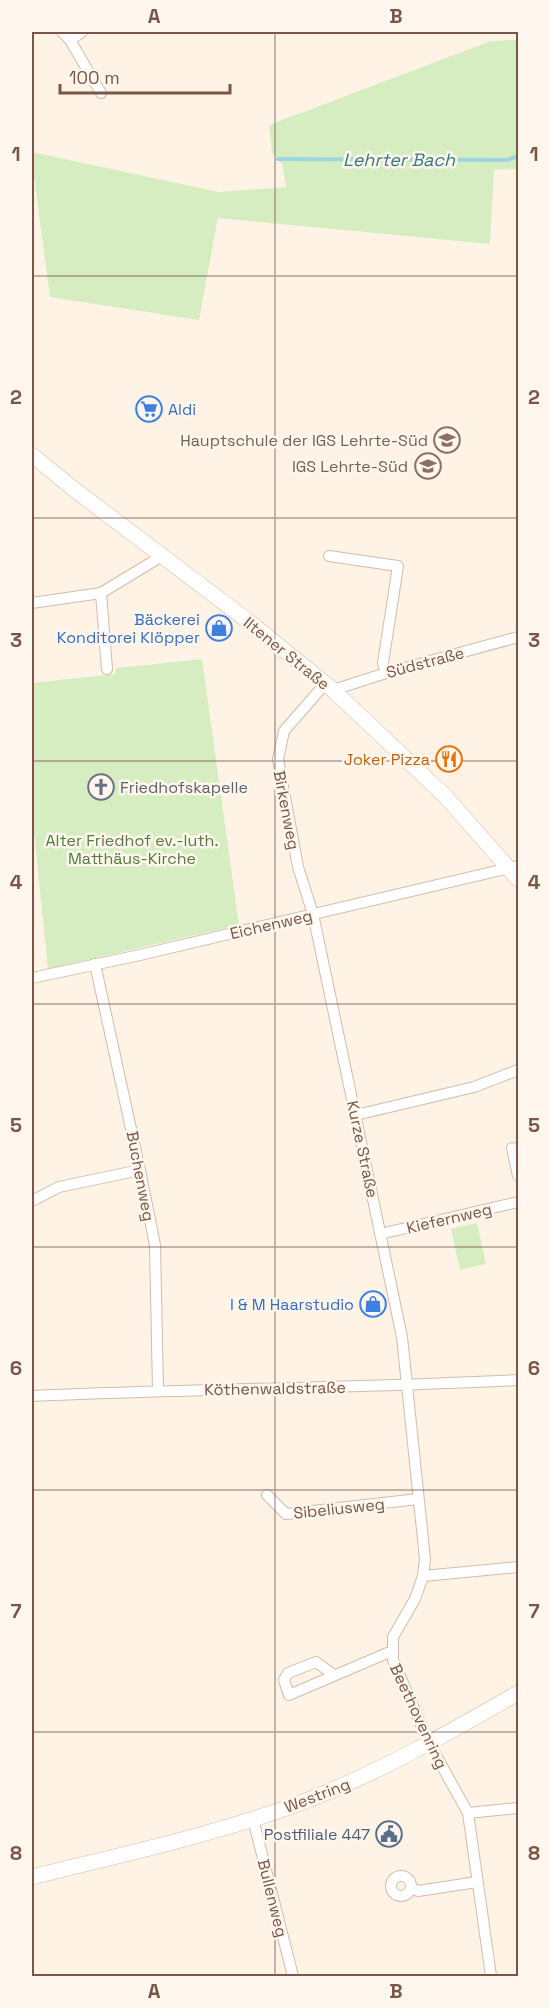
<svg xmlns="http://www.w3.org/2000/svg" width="550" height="2008" viewBox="0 0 550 2008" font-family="'Space Grotesk',sans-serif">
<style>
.green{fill:#d6edc2}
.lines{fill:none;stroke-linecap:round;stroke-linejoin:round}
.stream{stroke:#9dd6dc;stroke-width:4}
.street-casing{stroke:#d3bbac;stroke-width:12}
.secondary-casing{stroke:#d6bbaa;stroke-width:16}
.street{stroke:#fff;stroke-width:10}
.secondary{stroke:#fff;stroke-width:15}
.grid{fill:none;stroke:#795648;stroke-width:1.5;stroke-opacity:0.55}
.labels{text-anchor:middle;stroke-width:5;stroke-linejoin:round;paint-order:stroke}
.shop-label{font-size:16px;fill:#366cbe;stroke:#fff7ed;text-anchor:end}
.education-label{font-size:16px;fill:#785e54;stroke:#fff7ed;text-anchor:end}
.street-label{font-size:16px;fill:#795648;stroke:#fff7ed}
.food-label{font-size:16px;fill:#c56008;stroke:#fff7ed;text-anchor:end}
.worship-label{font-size:16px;fill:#5b616d;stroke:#fff7ed;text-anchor:start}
.park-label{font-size:16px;fill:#527a3c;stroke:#fff7ed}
.service-label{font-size:16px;fill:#4e5e75;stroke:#fff7ed;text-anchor:end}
.water-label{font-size:18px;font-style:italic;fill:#3a787f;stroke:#fff7ed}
.neatline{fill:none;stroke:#795648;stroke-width:2}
.grid-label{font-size:20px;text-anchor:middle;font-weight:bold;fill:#795648}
</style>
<rect width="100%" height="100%" fill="#fef3e5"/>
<!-- green -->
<g class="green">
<polygon points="518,40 518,169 494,170 490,244 218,218 199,320 50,297 34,177 32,176 32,152 219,192 286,187 282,164 272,153 269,125 491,41"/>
<polygon points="202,659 239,925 48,969 32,813 32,683 115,674 116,668"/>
<polygon points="477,1223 486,1264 460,1270 451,1229"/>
</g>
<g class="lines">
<!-- stream -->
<polyline class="stream" points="278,159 507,160 518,156"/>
<!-- street casing -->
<g class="street-casing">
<g id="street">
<polyline points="62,32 70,40 101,93"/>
<polyline points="70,40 82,32"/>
<polyline points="329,556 398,566 383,663 386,673"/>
<polyline points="101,593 107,669"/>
<polyline points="32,603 101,593 162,556"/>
<polyline points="325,684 284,731 278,759 298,867 313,914 402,1337 425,1559 423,1576 415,1599 393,1637 393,1660 429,1743 468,1813 491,1976"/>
<polyline points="333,690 386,673 518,637"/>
<polyline points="95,964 140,1170 155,1245 158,1390"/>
<polyline points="32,978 140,955 518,866"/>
<polyline points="356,1115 474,1087 518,1070"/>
<polyline points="512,1148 518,1176"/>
<polyline points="32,1201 59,1187 140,1170"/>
<polyline points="380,1234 518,1202"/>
<path d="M 32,1396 C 194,1389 356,1388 518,1380"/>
<polyline points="267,1495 286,1514 418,1499"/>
<polyline points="423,1576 518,1567"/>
<polyline points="334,1675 316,1662 288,1673 284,1680 289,1695 392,1651"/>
<polyline points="468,1813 518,1808"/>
<polyline points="253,1819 293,1976"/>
<circle cx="401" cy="1886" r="10"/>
<polyline points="411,1888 418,1891 477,1882"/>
</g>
</g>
<!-- secondary casing -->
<g class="secondary-casing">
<g id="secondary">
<polyline points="32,455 75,490 252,624 333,690 445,796 518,879"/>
<path d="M 32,1877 C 124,1854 219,1834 308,1800 C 382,1771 450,1732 518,1693"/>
</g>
</g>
<!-- street -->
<use href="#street" class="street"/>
<!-- secondary -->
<use href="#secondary" class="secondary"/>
</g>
<!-- grid -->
<path class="grid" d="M 275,32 L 275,1976M 32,276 L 518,276M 32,518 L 518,518M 32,761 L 518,761M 32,1004 L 518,1004M 32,1247 L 518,1247M 32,1490 L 518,1490M 32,1732 L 518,1732"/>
<!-- icons -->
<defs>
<g id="supermarket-ring" transform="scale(1.35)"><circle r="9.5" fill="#fff7ed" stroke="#3f7fe0" stroke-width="1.5"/><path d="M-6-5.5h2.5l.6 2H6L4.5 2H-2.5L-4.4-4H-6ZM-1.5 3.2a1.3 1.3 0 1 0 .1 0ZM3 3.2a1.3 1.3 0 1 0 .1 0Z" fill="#3f7fe0"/></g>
<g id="school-ring" transform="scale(1.35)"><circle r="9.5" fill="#fff7ed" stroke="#8d6e63" stroke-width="1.5"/><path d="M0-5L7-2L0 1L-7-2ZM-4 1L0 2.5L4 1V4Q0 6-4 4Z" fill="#8d6e63"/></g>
<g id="shop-ring" transform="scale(1.35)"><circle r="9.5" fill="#fff7ed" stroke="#3f7fe0" stroke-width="1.5"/><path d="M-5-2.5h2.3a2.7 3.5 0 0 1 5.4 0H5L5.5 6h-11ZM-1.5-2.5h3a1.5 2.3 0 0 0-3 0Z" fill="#3f7fe0"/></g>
<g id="restaurant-ring" transform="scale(1.35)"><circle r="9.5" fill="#fff7ed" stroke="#e8710a" stroke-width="1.5"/><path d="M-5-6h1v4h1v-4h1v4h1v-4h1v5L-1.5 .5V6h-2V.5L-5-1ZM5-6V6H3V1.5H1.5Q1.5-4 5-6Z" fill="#e8710a"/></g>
<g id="church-ring" transform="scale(1.35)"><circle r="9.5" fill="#fff7ed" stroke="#6b7280" stroke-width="1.5"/><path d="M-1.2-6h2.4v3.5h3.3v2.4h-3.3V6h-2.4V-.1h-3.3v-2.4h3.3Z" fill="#6b7280"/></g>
<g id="civic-ring" transform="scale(1.35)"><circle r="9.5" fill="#fff7ed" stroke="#5c6f8a" stroke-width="1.5"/><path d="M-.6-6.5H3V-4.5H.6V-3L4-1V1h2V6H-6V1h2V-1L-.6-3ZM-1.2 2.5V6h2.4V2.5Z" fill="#5c6f8a"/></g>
</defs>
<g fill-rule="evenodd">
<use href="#supermarket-ring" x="149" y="409"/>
<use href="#school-ring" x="447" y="440"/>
<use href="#school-ring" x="428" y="466"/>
<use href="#shop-ring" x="219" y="628"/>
<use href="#restaurant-ring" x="449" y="759"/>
<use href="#church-ring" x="101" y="787"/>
<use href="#shop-ring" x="373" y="1304"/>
<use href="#civic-ring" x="389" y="1834"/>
</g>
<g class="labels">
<!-- shop labels -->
<g class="shop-label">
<text x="168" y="415" text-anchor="start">Aldi</text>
<text x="200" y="625">Bäckerei<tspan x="200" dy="18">Konditorei Klöpper</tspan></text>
<text x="354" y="1310">I &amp; M Haarstudio</text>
</g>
<!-- education labels -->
<g class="education-label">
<text x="428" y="446">Hauptschule der IGS Lehrte-Süd</text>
<text x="408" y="472">IGS Lehrte-Süd</text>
</g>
<!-- street labels -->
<g class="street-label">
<text transform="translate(287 653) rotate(39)" y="6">Iltener Straße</text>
<text transform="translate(425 662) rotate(-15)" y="6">Südstraße</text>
<text transform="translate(287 810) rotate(79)" y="6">Birkenweg</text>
<text transform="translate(271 924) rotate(-13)" y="6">Eichenweg</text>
<text transform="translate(363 1149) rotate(78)" y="6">Kurze Straße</text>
<text transform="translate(141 1176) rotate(79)" y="6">Buchenweg</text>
<text transform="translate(449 1218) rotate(-13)" y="6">Kiefernweg</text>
<text transform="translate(275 1388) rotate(-1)" y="6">Köthenwaldstraße</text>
<text transform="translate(339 1508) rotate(-6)" y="6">Sibeliusweg</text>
<text transform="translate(419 1716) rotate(65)" y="6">Beethovenring</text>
<text transform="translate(317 1795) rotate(-21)" y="6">Westring</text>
<text transform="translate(273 1898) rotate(76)" y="6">Bullenweg</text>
</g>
<!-- food labels -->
<g class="food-label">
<text x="430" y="765">Joker Pizza</text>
</g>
<!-- worship labels -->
<g class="worship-label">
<text x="120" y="793">Friedhofskapelle</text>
</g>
<!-- park labels -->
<g class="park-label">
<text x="132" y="846">Alter Friedhof ev.-luth.<tspan x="132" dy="18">Matthäus-Kirche</tspan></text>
</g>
<!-- service labels -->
<g class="service-label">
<text x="370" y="1840">Postfiliale 447</text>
</g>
<!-- water labels -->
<g class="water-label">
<text x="399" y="166">Lehrter Bach</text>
</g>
</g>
<!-- border -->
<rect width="550" height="2008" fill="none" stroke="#fff7ed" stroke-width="66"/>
<!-- scale -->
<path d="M60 84v9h170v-9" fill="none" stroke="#795648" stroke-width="3"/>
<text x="69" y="84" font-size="18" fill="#795648" stroke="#fff7ed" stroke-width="4.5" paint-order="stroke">100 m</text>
<rect x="33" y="33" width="484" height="1942" class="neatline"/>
<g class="grid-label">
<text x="154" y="23">A</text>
<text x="396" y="23">B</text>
<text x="16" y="161">1</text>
<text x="534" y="161">1</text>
<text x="16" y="404">2</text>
<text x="534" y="404">2</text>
<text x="16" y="647">3</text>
<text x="534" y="647">3</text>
<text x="16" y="889">4</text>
<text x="534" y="889">4</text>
<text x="16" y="1132">5</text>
<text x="534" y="1132">5</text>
<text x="16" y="1375">6</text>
<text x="534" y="1375">6</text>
<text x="16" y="1618">7</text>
<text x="534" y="1618">7</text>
<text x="16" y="1860">8</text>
<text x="534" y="1860">8</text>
<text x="154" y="1998">A</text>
<text x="396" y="1998">B</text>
</g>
</svg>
